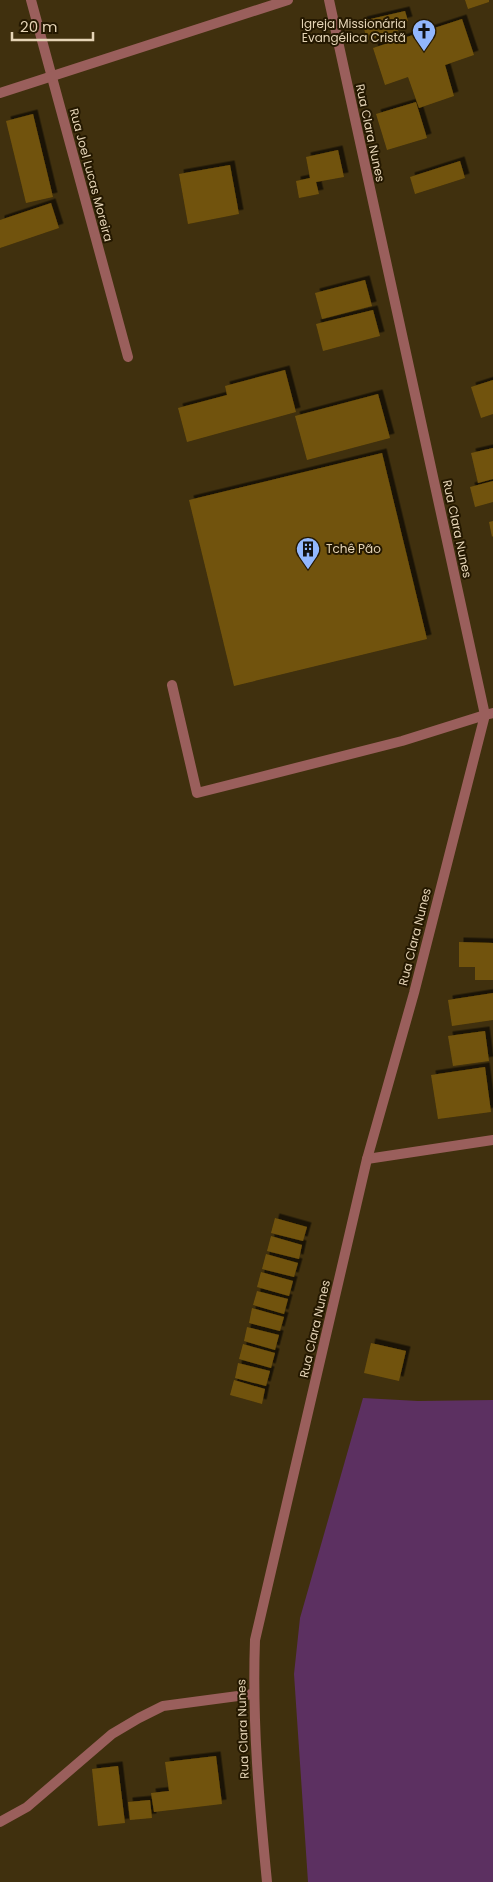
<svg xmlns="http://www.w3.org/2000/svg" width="493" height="1882" viewBox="0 0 493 1882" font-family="Poppins,sans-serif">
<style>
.green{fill:#5c3061}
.building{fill:#71530c;filter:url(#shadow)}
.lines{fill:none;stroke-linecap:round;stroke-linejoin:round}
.service{stroke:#9a5f5c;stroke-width:10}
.minor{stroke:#9a5f5c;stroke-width:10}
.tertiary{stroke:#9a5f5c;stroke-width:10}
.labels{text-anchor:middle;stroke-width:4;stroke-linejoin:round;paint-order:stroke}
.poi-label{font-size:12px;fill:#e5d4b6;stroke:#241800;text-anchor:end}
.street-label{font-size:12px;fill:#e5d4b6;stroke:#241800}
</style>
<defs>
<filter id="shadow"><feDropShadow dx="4.5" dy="-4.5" stdDeviation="0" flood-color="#0009"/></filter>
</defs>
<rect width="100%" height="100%" fill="#40300e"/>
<!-- green -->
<polygon class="green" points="363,1398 418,1401 493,1400 493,1882 308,1882 294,1674 300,1618"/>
<!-- building -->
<g class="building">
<polygon points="465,0 489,0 489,2 468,9"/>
<polygon points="405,11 408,21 396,24 398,31 367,40 362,21"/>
<polygon points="462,19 474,55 445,65 454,96 419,108 408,77 385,85 373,48"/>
<polygon points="416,102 427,138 387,150 376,114"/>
<polygon points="33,114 53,197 26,203 6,121"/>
<polygon points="338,150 344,177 316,182 319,194 299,198 296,181 310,178 306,157"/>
<polygon points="460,161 465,178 415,194 410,177"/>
<polygon points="230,165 239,214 188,224 179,174"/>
<polygon points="51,203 59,228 0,248 0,220"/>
<polygon points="365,280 372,306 322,319 315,293"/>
<polygon points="373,310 380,336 323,351 316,324"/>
<polygon points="285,370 296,412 187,442 178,408 227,395 225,386"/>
<polygon points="493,380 493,414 481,418 471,387"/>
<polygon points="378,394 390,438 307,460 295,416"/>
<polygon points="493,448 493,479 478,483 471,453"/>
<polygon points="382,453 427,639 234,686 189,500"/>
<polygon points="493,481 493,502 475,507 470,487"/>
<polygon points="493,521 493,536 492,537 489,522"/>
<polygon points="459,942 493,943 493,980 475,980 475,967 459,967"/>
<polygon points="493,993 493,1020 452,1026 448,1000"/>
<polygon points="485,1031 489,1061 453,1066 448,1036"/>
<polygon points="485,1067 491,1112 438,1119 431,1075"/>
<polygon points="275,1218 307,1227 303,1241 271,1233"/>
<polygon points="271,1236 302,1245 299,1259 267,1251"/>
<polygon points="266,1254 298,1263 294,1277 262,1269"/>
<polygon points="261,1272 293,1281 289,1296 257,1287"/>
<polygon points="257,1291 288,1299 284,1314 253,1305"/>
<polygon points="252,1308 284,1317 280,1331 249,1323"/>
<polygon points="247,1327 279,1335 275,1350 244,1341"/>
<polygon points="371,1343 406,1351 399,1381 364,1373"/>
<polygon points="243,1344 275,1353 271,1368 239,1359"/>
<polygon points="238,1363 270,1371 266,1386 235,1378"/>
<polygon points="234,1380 265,1389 262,1404 230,1395"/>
<polygon points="216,1756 222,1804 154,1812 151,1793 169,1791 165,1762"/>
<polygon points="118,1766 125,1823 98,1826 92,1769"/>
<polygon points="150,1800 152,1818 130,1820 128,1802"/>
</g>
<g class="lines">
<!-- service -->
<g class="service">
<polyline points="172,685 197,793 402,741 485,715"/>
<polyline points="0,1822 27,1807 112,1734 139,1718 163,1706 253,1694"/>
</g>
<!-- minor -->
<g class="minor">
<polyline points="31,0 128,357"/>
<polyline points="0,93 288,0"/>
<polyline points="485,715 493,713"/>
<polyline points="367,1159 493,1140"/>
</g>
<!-- tertiary -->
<path class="tertiary" d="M 267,1882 C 259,1801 252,1721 255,1640 L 367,1159 L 414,993 L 485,715 L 329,0"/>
</g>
<!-- icons -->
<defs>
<g id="church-pin" transform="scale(1.25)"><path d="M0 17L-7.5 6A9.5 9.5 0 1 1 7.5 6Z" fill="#92b7fd" stroke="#241800"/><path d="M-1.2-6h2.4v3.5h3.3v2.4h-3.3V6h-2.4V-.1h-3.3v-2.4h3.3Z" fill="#111"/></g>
<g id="building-pin" transform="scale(1.25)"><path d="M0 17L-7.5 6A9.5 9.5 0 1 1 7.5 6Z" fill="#92b7fd" stroke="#241800"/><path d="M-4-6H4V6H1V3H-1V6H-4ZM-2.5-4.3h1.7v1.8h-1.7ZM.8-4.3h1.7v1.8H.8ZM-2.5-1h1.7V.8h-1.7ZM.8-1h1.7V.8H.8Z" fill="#111"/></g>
</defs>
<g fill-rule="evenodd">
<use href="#church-pin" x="424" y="31"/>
<use href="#building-pin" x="308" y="549"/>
</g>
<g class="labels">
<!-- poi labels -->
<g class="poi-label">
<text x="406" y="28">Igreja Missionária<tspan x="406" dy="14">Evangélica Cristã</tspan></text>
<text x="326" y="553" text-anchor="start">Tchê Pão</text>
</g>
<!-- street labels -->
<g class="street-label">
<text transform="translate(370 133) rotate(78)" y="4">Rua Clara Nunes</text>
<text transform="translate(91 175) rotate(75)" y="4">Rua Joel Lucas Moreira</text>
<text transform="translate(457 529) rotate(78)" y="4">Rua Clara Nunes</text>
<text transform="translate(415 937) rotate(-76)" y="4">Rua Clara Nunes</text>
<text transform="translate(315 1329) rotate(-77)" y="4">Rua Clara Nunes</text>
<text transform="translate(243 1729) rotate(-92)" y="4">Rua Clara Nunes</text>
</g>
</g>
<!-- scale -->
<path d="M12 32v8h81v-8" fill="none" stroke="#e5d4b6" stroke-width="2.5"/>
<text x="20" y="32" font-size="15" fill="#e5d4b6" stroke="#241800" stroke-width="4" paint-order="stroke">20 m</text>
</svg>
